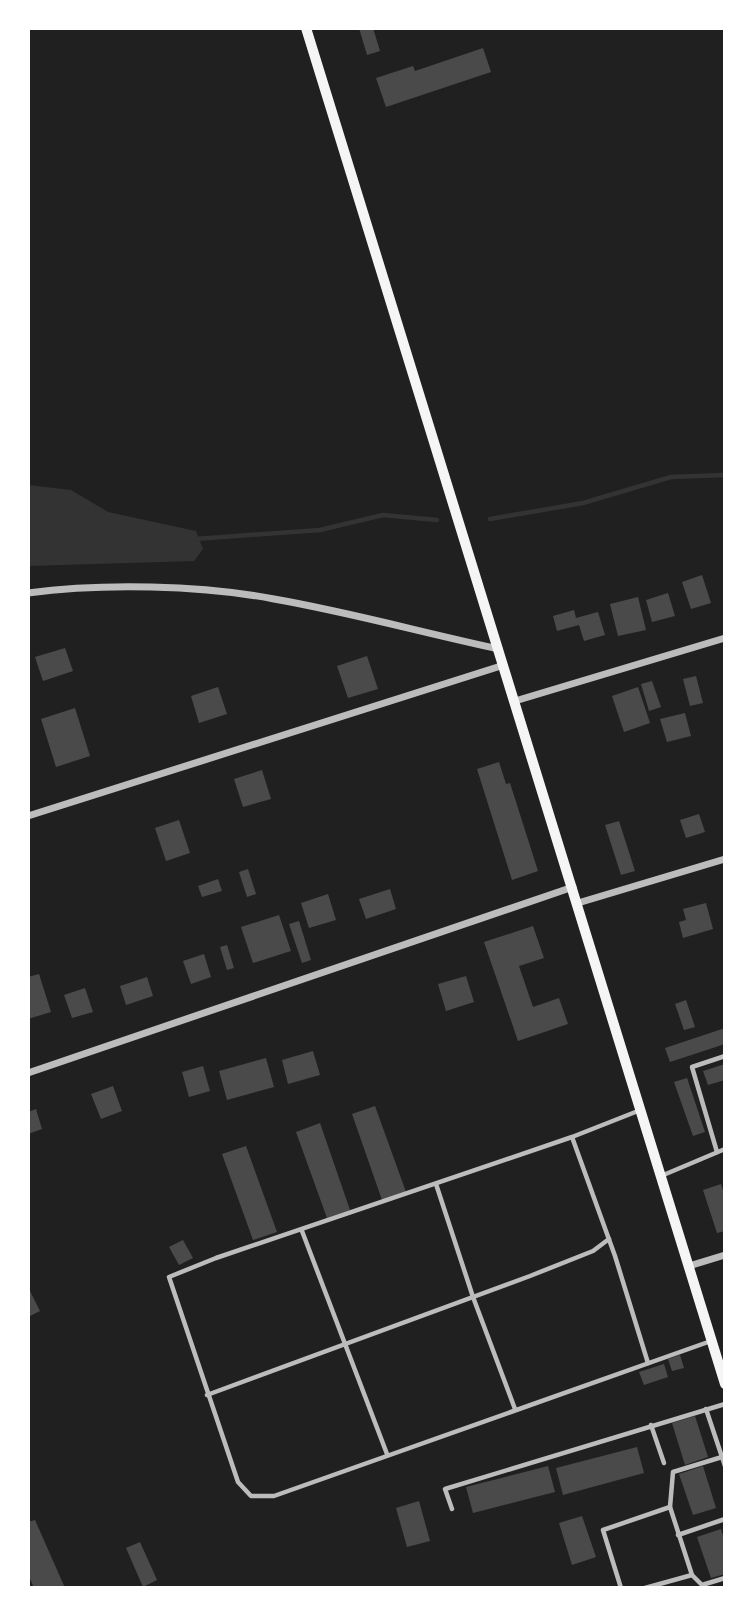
<svg xmlns="http://www.w3.org/2000/svg" width="753" height="1616" viewBox="0 0 753 1616" font-family="'Golos Text',sans-serif">
<style>
.green{fill:#202020}
.water{fill:#333}
.lines{fill:none;stroke-linecap:round;stroke-linejoin:round}
.stream{stroke:#333;stroke-width:4.5}
.building{fill:#4a4a4a}
.service{stroke:#bcbcbc;stroke-width:4.5}
.minor{stroke:#bcbcbc;stroke-width:7}
.secondary{stroke:#f5f5f5;stroke-width:10}
</style>
<rect width="100%" height="100%" fill="#111"/>
<!-- green -->
<rect class="green" x="28" y="28" width="697" height="1560"/>
<!-- water -->
<polygon class="water" points="28,485 71,490 108,512 196,531 203,549 194,561 28,566"/>
<g class="lines">
<!-- stream -->
<g class="stream">
<polyline points="490,519 583,503 671,477 725,475"/>
<polyline points="195,539 320,530 383,515 437,520"/>
</g>
</g>
<!-- building -->
<g class="building">
<polygon points="359,28 373,28 380,51 367,55"/>
<polygon points="483,48 491,72 386,107 376,78 413,66 415,71"/>
<polygon points="702,575 711,603 691,609 682,582"/>
<polygon points="668,593 675,616 652,622 646,600"/>
<polygon points="638,597 646,630 618,636 610,604"/>
<polygon points="574,610 576,618 598,612 605,635 584,641 579,625 557,631 553,616"/>
<polygon points="65,648 73,671 43,681 35,657"/>
<polygon points="367,656 378,689 348,698 337,666"/>
<polygon points="696,676 703,703 690,706 683,679"/>
<polygon points="652,681 661,707 649,711 641,684"/>
<polygon points="218,687 227,714 199,723 191,696"/>
<polygon points="638,687 650,723 624,732 612,696"/>
<polygon points="75,708 90,756 56,767 41,719"/>
<polygon points="685,713 691,736 667,742 660,719"/>
<polygon points="499,762 506,784 510,783 538,871 512,880 477,769"/>
<polygon points="262,770 271,799 243,807 234,779"/>
<polygon points="699,814 705,832 686,838 680,820"/>
<polygon points="179,820 190,853 166,861 155,828"/>
<polygon points="619,821 635,871 621,875 605,825"/>
<polygon points="248,869 256,894 247,897 239,872"/>
<polygon points="218,879 222,891 202,897 198,886"/>
<polygon points="390,889 396,909 366,919 359,899"/>
<polygon points="328,894 336,920 309,928 301,903"/>
<polygon points="706,903 713,929 683,938 679,922 686,920 683,909"/>
<polygon points="279,915 291,951 253,963 241,927"/>
<polygon points="299,921 311,960 302,963 289,924"/>
<polygon points="533,926 544,958 519,966 533,1007 559,998 568,1024 518,1041 484,942"/>
<polygon points="227,945 234,968 227,970 220,947"/>
<polygon points="204,954 211,977 191,984 183,961"/>
<polygon points="39,974 51,1012 28,1019 28,977"/>
<polygon points="466,976 474,1002 446,1011 438,984"/>
<polygon points="147,977 153,996 126,1005 120,986"/>
<polygon points="85,988 93,1012 72,1018 64,995"/>
<polygon points="686,1000 695,1027 684,1030 675,1004"/>
<polygon points="725,1028 725,1044 670,1062 665,1048"/>
<polygon points="313,1051 320,1075 288,1084 282,1060"/>
<polygon points="266,1058 274,1087 227,1100 219,1071"/>
<polygon points="725,1064 725,1080 708,1085 703,1071"/>
<polygon points="203,1066 210,1091 189,1097 182,1072"/>
<polygon points="687,1078 705,1132 693,1136 674,1082"/>
<polygon points="113,1086 122,1111 101,1119 91,1094"/>
<polygon points="375,1106 406,1192 382,1200 352,1114"/>
<polygon points="36,1109 42,1129 28,1134 28,1112"/>
<polygon points="320,1123 350,1210 327,1218 296,1132"/>
<polygon points="246,1146 277,1232 253,1240 222,1154"/>
<polygon points="721,1184 725,1197 725,1231 717,1233 703,1190"/>
<polygon points="183,1240 193,1258 179,1265 169,1247"/>
<polygon points="28,1287 40,1311 28,1317"/>
<polygon points="680,1355 684,1368 672,1371 668,1359"/>
<polygon points="664,1364 668,1377 644,1385 639,1372"/>
<polygon points="695,1416 708,1457 685,1465 672,1423"/>
<polygon points="637,1447 644,1473 563,1495 556,1468"/>
<polygon points="548,1466 555,1492 473,1513 466,1487"/>
<polygon points="703,1466 716,1508 693,1515 679,1474"/>
<polygon points="419,1501 430,1541 407,1547 396,1508"/>
<polygon points="582,1516 596,1557 572,1565 559,1523"/>
<polygon points="35,1520 65,1588 34,1588 28,1574 28,1522"/>
<polygon points="721,1529 725,1543 725,1574 711,1578 697,1537"/>
<polygon points="140,1542 157,1580 143,1587 126,1548"/>
</g>
<g class="lines">
<!-- service -->
<g class="service">
<polyline points="638,1111 572,1137 216,1258 169,1277 238,1482 251,1496 274,1496 711,1341"/>
<polyline points="572,1137 615,1256 648,1363"/>
<polyline points="717,1152 692,1067 725,1056"/>
<polyline points="661,1176 725,1149"/>
<polyline points="436,1184 473,1297 515,1409"/>
<polyline points="302,1231 387,1454"/>
<polyline points="207,1395 530,1276 593,1251 609,1239"/>
<polyline points="706,1409 725,1466"/>
<polyline points="651,1425 664,1463"/>
<polyline points="670,1507 673,1472 722,1457"/>
<polyline points="452,1509 445,1489 725,1404"/>
<polyline points="678,1535 725,1519"/>
<polyline points="692,1575 702,1585 725,1578"/>
<polyline points="621,1588 603,1530 670,1507 692,1575 645,1588"/>
</g>
<!-- minor -->
<g class="minor">
<path d="M 28,593 C 102,583 201,585 274,599 C 349,612 424,633 499,649"/>
<polyline points="515,701 725,638"/>
<polyline points="28,816 504,665"/>
<polyline points="578,903 725,859"/>
<polyline points="28,1073 573,887"/>
<polyline points="689,1266 725,1255"/>
</g>
<!-- secondary -->
<polyline class="secondary" points="306,28 725,1384"/>
</g>
<!-- border -->
<rect width="753" height="1616" fill="none" stroke="#ffffff" stroke-width="60"/>
</svg>
